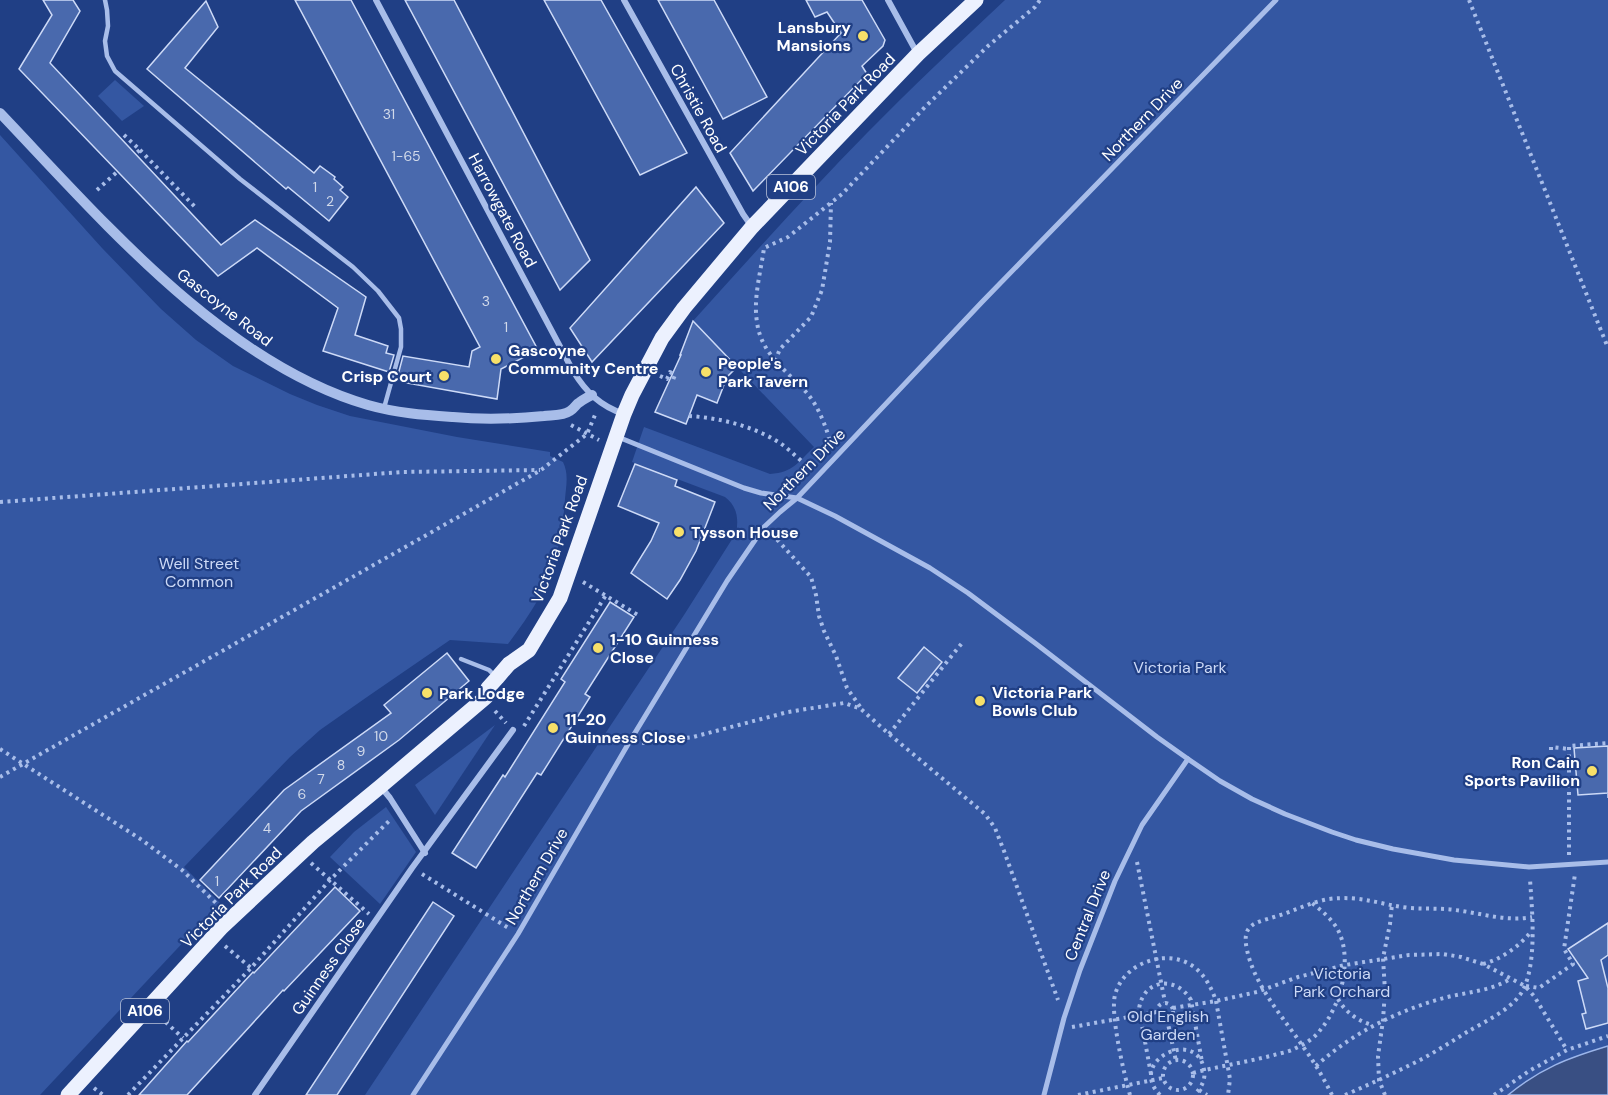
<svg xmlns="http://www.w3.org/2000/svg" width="1608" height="1095" viewBox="0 0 1608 1095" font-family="'DM Sans',sans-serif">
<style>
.green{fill:#3457a2}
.water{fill:#394f83;stroke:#9cb6eb;stroke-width:1.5}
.building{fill:#4969ad;stroke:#cddaf7;stroke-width:1.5}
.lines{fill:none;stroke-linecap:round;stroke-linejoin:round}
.path{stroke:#a8bde9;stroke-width:4;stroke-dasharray:3 4.5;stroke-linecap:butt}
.service{stroke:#a8bde9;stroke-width:4.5}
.pedestrian{stroke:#a8bde9;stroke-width:5}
.minor{stroke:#a8bde9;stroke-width:6}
.tertiary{stroke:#a8bde9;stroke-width:10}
.primary{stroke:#ecf1fe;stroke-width:15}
.poi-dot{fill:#f7e069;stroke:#203f85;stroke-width:2}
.labels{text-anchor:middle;stroke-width:4.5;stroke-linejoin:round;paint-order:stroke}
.number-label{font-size:14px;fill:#d2daea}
.shield{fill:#203f85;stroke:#bcc5da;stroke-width:1.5}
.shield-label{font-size:15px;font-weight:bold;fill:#fff}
.poi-label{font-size:16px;font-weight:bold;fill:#fff;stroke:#203f85;text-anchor:start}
.street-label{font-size:16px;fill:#fff;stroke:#203f85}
.park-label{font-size:16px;fill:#cddaf7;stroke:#203f85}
</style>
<rect width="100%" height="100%" fill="#203f85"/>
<!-- green -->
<g class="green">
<path d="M 1005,0 L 1608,0 L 1608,1095 L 365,1095 L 684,615 L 736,533 C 739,519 737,506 725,497 L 632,462 L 644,427 L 770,474 C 794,472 797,463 814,447 L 693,321 C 750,258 807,194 867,133 C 912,87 958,44 1005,0 Z"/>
<polygon points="115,80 144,106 122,121 98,96"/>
<path d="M 0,135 L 102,248 L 161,309 L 196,340 L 233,366 L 290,394 L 317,405 L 350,416 L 457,437 L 550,452 L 550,456 L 563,462 C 569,474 566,486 565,499 C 563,532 556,568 539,598 C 530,614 519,629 508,644 L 450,640 L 367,697 L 320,730 L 290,757 L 184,867 L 220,903 L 40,1095 L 0,1095 Z"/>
<polygon points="495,725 435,815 415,785"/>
<polygon points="386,807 416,852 380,904 330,857 354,832"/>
</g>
<!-- water -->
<path class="water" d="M 1608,1046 L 1608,1095 L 1508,1095 C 1541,1068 1568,1058 1608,1046 Z"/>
<!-- building -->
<g class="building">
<polygon points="43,0 73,0 80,11 50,63 221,245 255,220 366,297 355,335 388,346 386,353 394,355 389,372 323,351 338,308 257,248 218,276 19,69 52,15"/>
<polygon points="295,0 351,0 538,350 501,369 497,399 401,382 402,376 398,375 403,356 469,367 472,351 480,347"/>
<polygon points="405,0 454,0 590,260 560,290"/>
<polygon points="544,0 601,0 687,153 640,175"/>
<polygon points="658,0 714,0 767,97 723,119"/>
<polygon points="806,0 862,0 885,40 883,46 862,66 867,74 753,191 730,153 841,33 827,12 815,17"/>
<polygon points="206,1 218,27 185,68 314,173 320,166 335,177 334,179 343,187 340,190 348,197 329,221 288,187 286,189 147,69"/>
<polygon points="696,187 724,223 592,362 570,328"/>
<polygon points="693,321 737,367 727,377 717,403 697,395 686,424 655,412 681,355 680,355"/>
<polygon points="635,464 677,480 675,486 715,502 696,551 680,580 667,599 631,573 651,541 659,523 618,506"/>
<polygon points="610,602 634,617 585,694 590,697 541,775 537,773 476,868 452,853 503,775 505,777 565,682 561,679"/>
<polygon points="924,647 942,662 917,693 898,678"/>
<polygon points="447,653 469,681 399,740 301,811 219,898 200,880 284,790 391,713 384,705"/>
<polygon points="1608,746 1608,793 1578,795 1574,748"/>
<polygon points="335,887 360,911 284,991 283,990 187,1095 139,1095 187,1041 188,1042 253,972 254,973"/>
<polygon points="433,902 454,916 337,1095 306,1095"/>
<polygon points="1608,923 1608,955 1601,960 1608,988 1608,1023 1586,1029 1582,1014 1586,1013 1578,981 1588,978 1568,949"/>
</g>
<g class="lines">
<!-- path -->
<g class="path">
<polyline points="1469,0 1608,348"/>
<polyline points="124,135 140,150 135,154"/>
<polyline points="140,150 197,209"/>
<polyline points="97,190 118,171"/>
<polyline points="775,361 780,349 811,317 822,290 830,242 831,203"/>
<polyline points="660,376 667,379 670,372 675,375 673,380"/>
<path d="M 689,416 C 721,418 753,426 780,443 C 790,450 800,460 809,468"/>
<polyline points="571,425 599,440"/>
<path d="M 831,447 C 828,430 818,405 806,392 C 786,370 761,354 757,322 C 753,298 761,271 764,248 L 788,237 L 842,194 L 925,107 L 988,46 L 1035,7 L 1040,0"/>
<polyline points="0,502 402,472 540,470"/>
<polyline points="772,534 811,577 816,595 819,616 824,631 836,656 847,688 861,708"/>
<polyline points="583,582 638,615"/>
<polyline points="495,711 506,723"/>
<polyline points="524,726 606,595"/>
<polyline points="889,734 962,643"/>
<polyline points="642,743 693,737 788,712 844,703 861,709 889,734 985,814 995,828 1004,851 1058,1000"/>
<polyline points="0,749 142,840 182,870 220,907"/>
<polyline points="1551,750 1551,747 1569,749"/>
<polyline points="0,777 541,470 587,434 595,415"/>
<polyline points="1607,796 1608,796"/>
<polyline points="1569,855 1569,746 1608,743"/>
<polyline points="1137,862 1165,1002"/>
<polyline points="311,863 369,914"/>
<polyline points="422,874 510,929"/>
<polyline points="225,946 251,968"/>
<path d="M 1483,964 C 1502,959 1519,946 1531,932"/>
<polyline points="1526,986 1539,988 1573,964 1564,949 1575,874"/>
<path d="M 1338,999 C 1345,1012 1358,1021 1372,1025"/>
<circle cx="1165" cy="1011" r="8"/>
<polyline points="1173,1008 1216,1001 1257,992 1298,977 1345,965 1409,955 1443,954 1461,957 1483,964 1525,986 1534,996 1567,1050"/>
<polyline points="160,1017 183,1038"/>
<polyline points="1167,1019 1176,1061"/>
<polyline points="1072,1027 1157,1012"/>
<circle cx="1178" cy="1075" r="15"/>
<path d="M 1316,1066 C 1351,1034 1395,1012 1440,999 C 1464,992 1489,992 1510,979"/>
<path d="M 1193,1073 C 1220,1066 1247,1062 1274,1055 C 1281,1053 1289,1052 1296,1048 C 1305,1044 1315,1038 1321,1029 C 1341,1005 1353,959 1338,930 C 1332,919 1322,911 1312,903"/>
<path d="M 1151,1074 L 1139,1009 C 1143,979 1176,975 1191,1000 L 1202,1062"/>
<polyline points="94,1088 103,1095"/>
<polyline points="1199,1090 1207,1095"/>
<polyline points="128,1095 251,968 330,880 390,820"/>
<polyline points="1078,1095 1163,1078"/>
<path d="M 1130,1095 C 1124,1074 1110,1014 1115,995 C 1123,963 1167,947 1194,967 C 1205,975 1212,989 1216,1001 L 1230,1079 L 1228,1095"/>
<path d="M 1160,1095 C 1126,1060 1198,1027 1204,1070 C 1206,1080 1201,1088 1194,1095"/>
<path d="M 1332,1095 C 1324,1079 1315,1063 1304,1048 C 1284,1018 1255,987 1247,950 C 1241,923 1256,923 1277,916 C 1294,911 1311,902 1329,899 C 1361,895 1381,905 1410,908 C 1425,909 1440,908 1455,910 C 1481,913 1506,922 1532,917"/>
<path d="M 1345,1095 C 1368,1085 1390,1075 1412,1064 C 1431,1055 1449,1043 1467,1032 C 1486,1021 1515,1008 1524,988 C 1537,959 1532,910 1530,879"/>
<polyline points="1385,1095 1379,1080 1378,1056 1383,1020 1385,991 1383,958 1390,924 1392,904"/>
<polyline points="1494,1095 1529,1071 1567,1050 1608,1036"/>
</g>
<!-- service -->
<g class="service">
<polyline points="105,0 107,10 108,26 105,41 107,56 115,71 240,179 353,267 378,291 399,318 401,329 401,347 384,408"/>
<polyline points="461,659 489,670 495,676"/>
</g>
<!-- pedestrian -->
<g class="pedestrian">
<polyline points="618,437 744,488 761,493 797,498 835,516 930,568 968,593 1035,643 1157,737 1188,759 1220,781 1252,799 1285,814 1332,832 1356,840 1393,849 1454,860 1529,867 1608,862"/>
<polyline points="413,1095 518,934 627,746 727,581 764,527 780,512 797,498 982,302 1276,0"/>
<polyline points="1044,1095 1064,1018 1080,970 1115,881 1142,825 1188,759"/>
</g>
<!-- minor -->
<g class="minor">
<path d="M 376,0 L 573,371 C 586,392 600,406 624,414"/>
<polyline points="624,0 743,214 752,227"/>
<polyline points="888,0 917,53"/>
<polyline points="381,787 390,798 425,853"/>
<polyline points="255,1095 412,868 513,730"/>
</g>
<!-- tertiary -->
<path class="tertiary" d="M 0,113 C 101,219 223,363 368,405 C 396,413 425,415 453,417 C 484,420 513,419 544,416 C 552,415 563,416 570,411 C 574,409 576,404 580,402 C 584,399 588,397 592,395"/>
<!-- primary -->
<polyline class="primary" points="68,1095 222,927 313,842 381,786 486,697 488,688 497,678 509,664 529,650 560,598 624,414 632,395 662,338 684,308 752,227 918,54 976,0"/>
</g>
<!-- markers -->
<g class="poi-dot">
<circle cx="863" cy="36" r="6"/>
<circle cx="496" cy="359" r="6"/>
<circle cx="706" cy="372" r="6"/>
<circle cx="444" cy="376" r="6"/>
<circle cx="679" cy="532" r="6"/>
<circle cx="598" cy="648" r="6"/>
<circle cx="427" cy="693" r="6"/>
<circle cx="980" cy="701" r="6"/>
<circle cx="553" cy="728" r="6"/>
<circle cx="1592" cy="771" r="6"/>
</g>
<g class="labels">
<!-- number labels -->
<g class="number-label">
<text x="389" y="119">31</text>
<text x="406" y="161">1-65</text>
<text x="315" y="192">1</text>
<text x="330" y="206">2</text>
<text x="486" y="306">3</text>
<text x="506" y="332">1</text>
<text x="381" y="741">10</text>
<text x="361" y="756">9</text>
<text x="341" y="770">8</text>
<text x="321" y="784">7</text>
<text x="302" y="799">6</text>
<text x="267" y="833">4</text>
<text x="217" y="886">1</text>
</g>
<!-- shield labels -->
<g class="shield">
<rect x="767" y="175" width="48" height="24" rx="4.5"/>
<rect x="121" y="999" width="48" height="24" rx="4.5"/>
</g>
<g class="shield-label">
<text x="791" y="192">A106</text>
<text x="145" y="1016">A106</text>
</g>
<!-- poi labels -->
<g class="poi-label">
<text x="851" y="33" text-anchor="end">Lansbury<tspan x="851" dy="18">Mansions</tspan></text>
<text x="508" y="356">Gascoyne<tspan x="508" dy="18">Community Centre</tspan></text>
<text x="718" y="369">People's<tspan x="718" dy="18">Park Tavern</tspan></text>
<text x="432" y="382" text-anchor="end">Crisp Court</text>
<text x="691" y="538">Tysson House</text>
<text x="610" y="645">1-10 Guinness<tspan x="610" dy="18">Close</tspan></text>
<text x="992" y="698">Victoria Park<tspan x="992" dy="18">Bowls Club</tspan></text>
<text x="439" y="699">Park Lodge</text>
<text x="565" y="725">11-20<tspan x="565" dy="18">Guinness Close</tspan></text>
<text x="1580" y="768" text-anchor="end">Ron Cain<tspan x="1580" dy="18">Sports Pavilion</tspan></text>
</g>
<!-- street labels -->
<g class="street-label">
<text transform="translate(845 104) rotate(-46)" y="6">Victoria Park Road</text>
<text transform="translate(699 108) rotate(61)" y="6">Christie Road</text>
<text transform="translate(1142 119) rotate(-46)" y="6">Northern Drive</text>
<text transform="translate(503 210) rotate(62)" y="6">Harrowgate Road</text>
<text transform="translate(225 307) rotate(38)" y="6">Gascoyne Road</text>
<text transform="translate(804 469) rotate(-45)" y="6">Northern Drive</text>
<text transform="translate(559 539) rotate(-70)" y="6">Victoria Park Road</text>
<text transform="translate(536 876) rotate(-60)" y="6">Northern Drive</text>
<text transform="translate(231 897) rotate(-45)" y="6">Victoria Park Road</text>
<text transform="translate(1087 915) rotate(-68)" y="6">Central Drive</text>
<text transform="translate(328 966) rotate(-55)" y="6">Guinness Close</text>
</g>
<!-- park labels -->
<g class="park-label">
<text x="199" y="569">Well Street<tspan x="199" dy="18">Common</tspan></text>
<text x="1180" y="673">Victoria Park</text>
<text x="1342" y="979">Victoria<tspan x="1342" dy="18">Park Orchard</tspan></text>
<text x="1168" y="1022">Old English<tspan x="1168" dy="18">Garden</tspan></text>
</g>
</g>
</svg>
